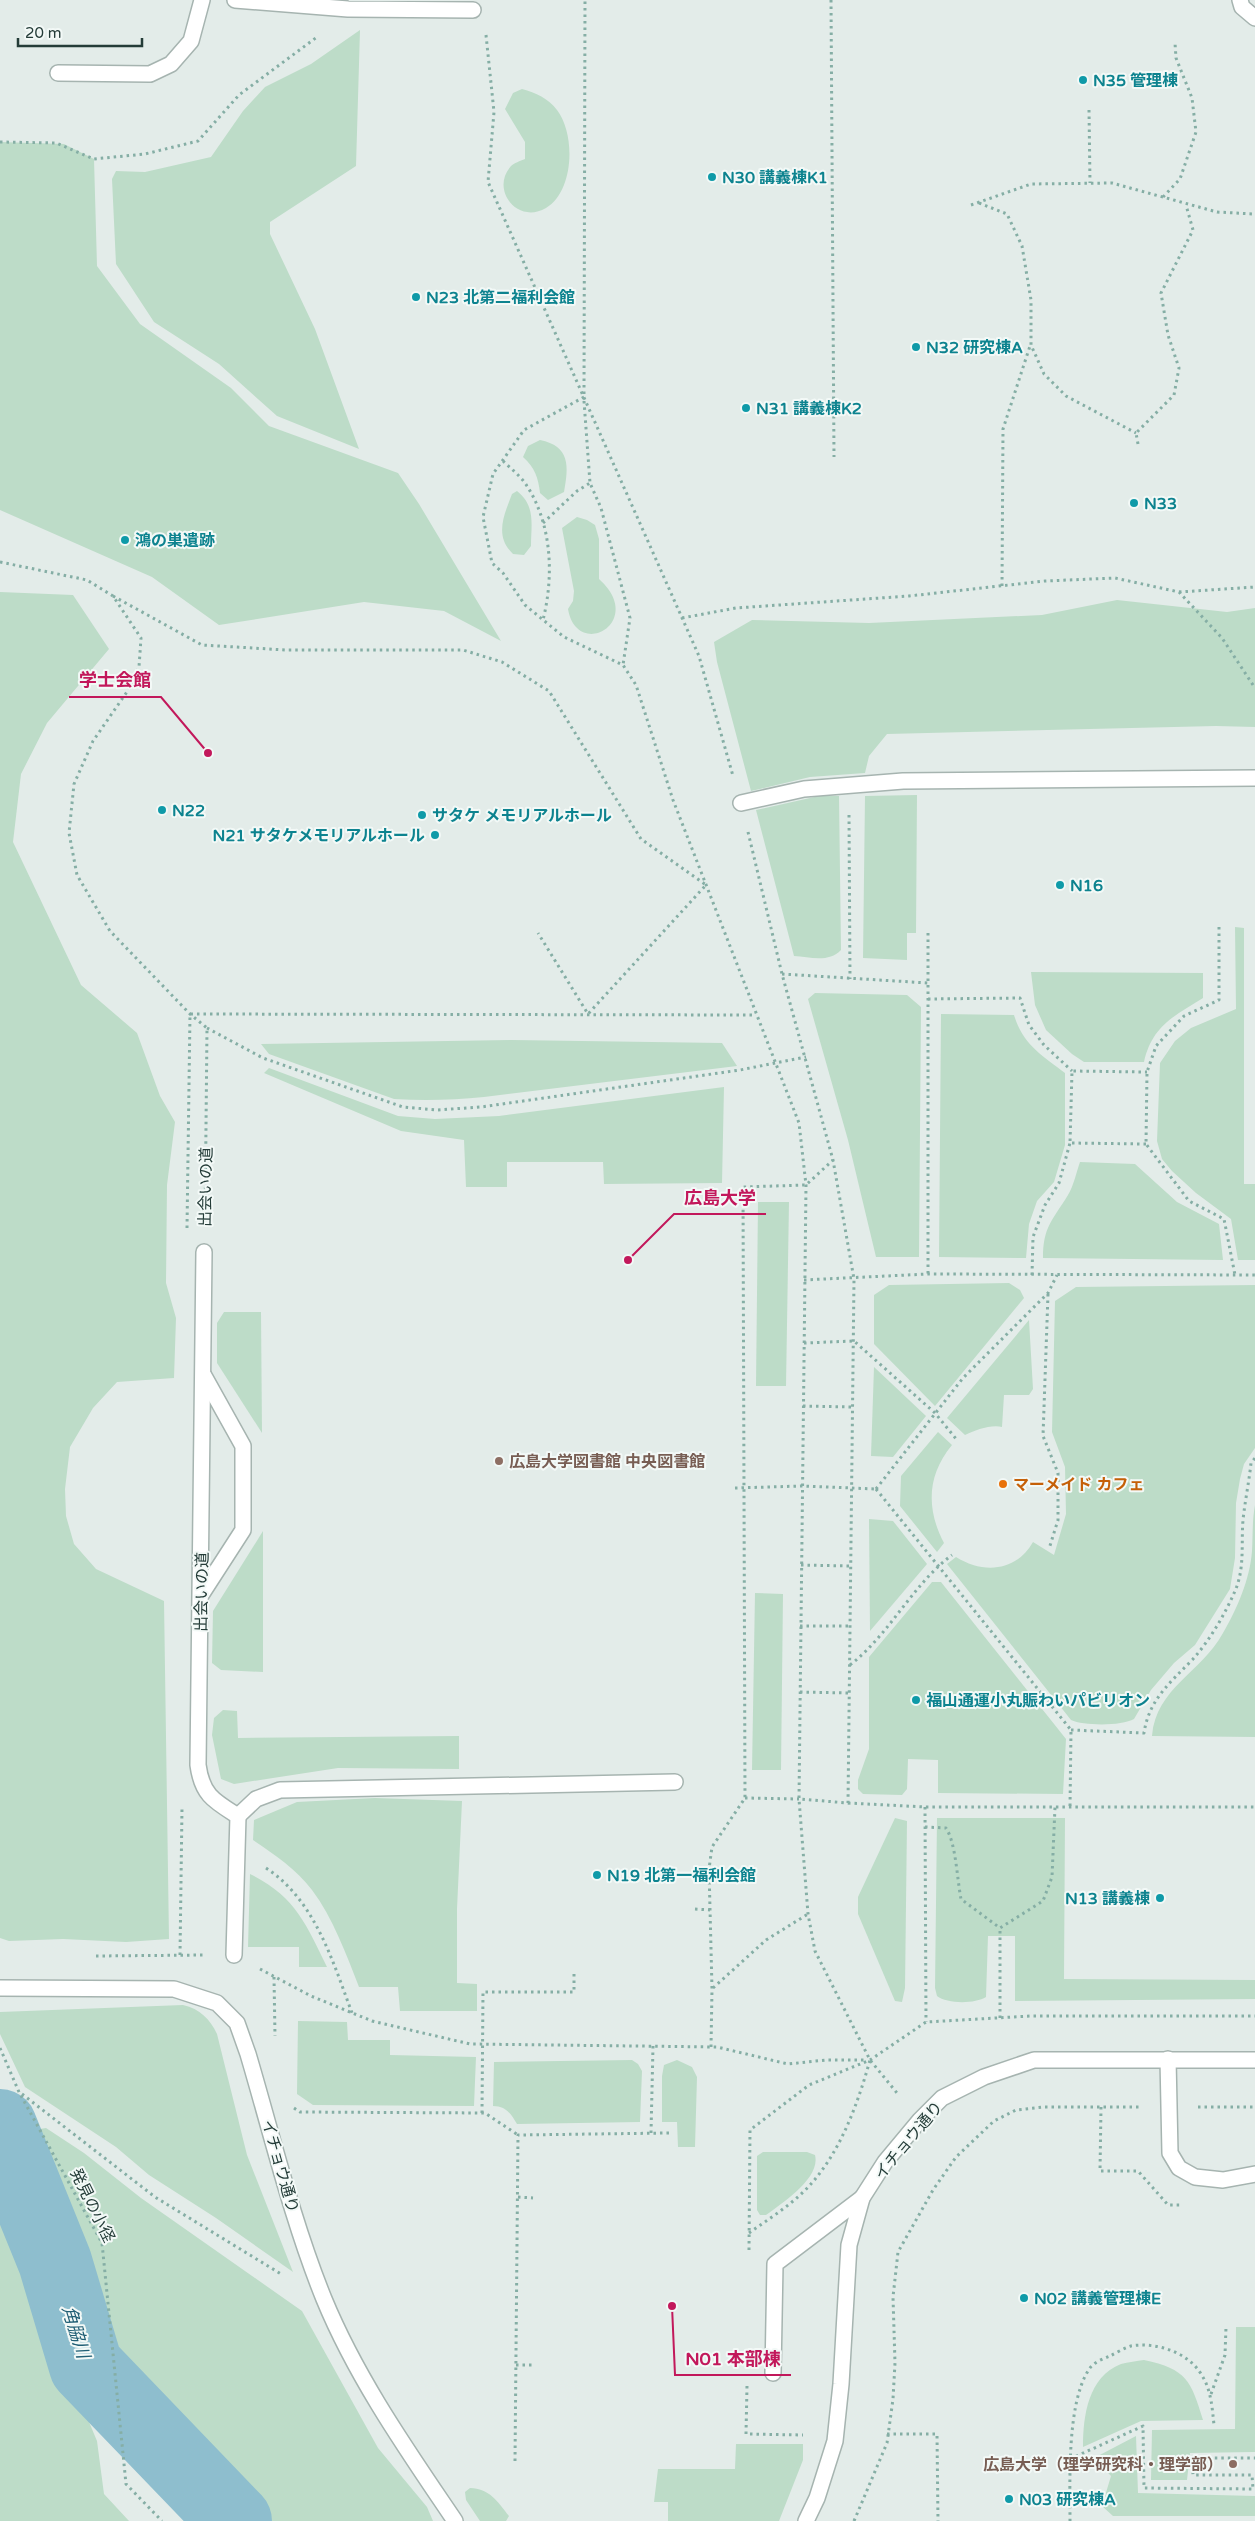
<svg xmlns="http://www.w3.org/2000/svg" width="1255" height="2521" viewBox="0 0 1255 2521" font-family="'Varela Round','Noto Sans JP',sans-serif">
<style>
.green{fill:#bddcc8}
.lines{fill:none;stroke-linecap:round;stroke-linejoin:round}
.river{stroke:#8ebece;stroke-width:74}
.lane-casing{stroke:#a6b4b0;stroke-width:18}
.path{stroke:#85aea5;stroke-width:3;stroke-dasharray:2.5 4;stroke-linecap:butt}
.lane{stroke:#fff;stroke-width:15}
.culture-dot{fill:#0f9aa8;stroke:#f3f9f7;stroke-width:2}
.education-dot{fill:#8d6e63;stroke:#f3f9f7;stroke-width:2}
.food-dot{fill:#e8710a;stroke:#f3f9f7;stroke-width:2}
.labels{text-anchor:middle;stroke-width:4;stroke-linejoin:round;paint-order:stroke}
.culture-label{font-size:16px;font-weight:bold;fill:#0d838f;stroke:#f3f9f7;text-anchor:start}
.street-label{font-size:16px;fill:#243c38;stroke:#f3f9f7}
.education-label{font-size:16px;font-weight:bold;fill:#785e54;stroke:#f3f9f7;text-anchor:start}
.food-label{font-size:16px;font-weight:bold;fill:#c56008;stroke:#f3f9f7;text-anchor:start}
.water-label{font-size:18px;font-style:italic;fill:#215f75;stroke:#f3f9f7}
.leader{fill:none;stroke:#c2185b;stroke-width:2}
.callout-dot{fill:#c2185b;stroke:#f3f9f7;stroke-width:2}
.callout-label{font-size:18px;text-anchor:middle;font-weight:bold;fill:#c2185b;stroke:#f3f9f7;stroke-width:4;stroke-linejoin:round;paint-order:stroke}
</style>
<rect width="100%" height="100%" fill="#e3ece9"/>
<!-- green -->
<g class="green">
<polygon points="360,30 356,166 270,222 270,234 315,329 359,449 277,416 219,364 154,322 116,264 112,179 116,171 145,172 211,157 243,111 265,87 311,64"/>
<path d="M 522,89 C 536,93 548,98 557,110 C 576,135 574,191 546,208 C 517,225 490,189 511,166 C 514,163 520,161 525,159 L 525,142 L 505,109 L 513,93 Z"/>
<polygon points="0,142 64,144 94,159 97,266 140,324 231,388 269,426 398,473 419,504 501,641 444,611 364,602 219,625 152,577 0,510"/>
<path d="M 540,440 C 570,446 569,466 564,492 L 548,500 L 540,493 C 538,477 535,468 523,457 L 528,446 Z"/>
<path d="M 517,491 C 536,506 531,525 531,546 L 524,555 L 513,554 C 494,536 504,515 512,494 Z"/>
<path d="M 577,517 L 587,520 L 595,525 L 599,539 L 599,579 C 647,622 577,661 568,609 L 573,601 L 574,591 L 562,528 Z"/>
<polygon points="0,592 73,595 109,649 47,723 21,774 13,842 81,985 137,1033 160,1096 175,1122 167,1185 166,1283 176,1318 174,1378 117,1382 93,1408 70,1447 65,1489 66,1516 74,1544 96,1569 164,1601 169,1939 126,1942 63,1939 9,1941 0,1938"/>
<polygon points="1117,600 1227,612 1255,608 1255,727 1216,726 887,734 869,756 865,773 810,777 751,791 717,662 714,642 752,620 869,623 1042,615"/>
<polygon points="917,795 916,933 907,933 907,960 863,958 865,796"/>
<path d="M 819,796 L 839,796 L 841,950 C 829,963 810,957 794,956 L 756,810 Z"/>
<polygon points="1235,927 1244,928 1244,1184 1255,1184 1255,1260 1238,1260 1231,1219 1196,1193 1172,1171 1162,1159 1157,1141 1160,1063 1175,1041 1191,1028 1236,1009"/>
<path d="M 1031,972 L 1203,973 L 1203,998 C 1174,1016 1152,1026 1144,1062 L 1084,1062 L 1072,1054 L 1046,1030 L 1035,1005 Z"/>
<polygon points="815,993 907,995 921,1007 919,1257 876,1257 848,1140 808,999"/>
<path d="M 941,1014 L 1014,1015 C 1023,1045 1042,1055 1065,1073 L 1065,1145 L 1054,1182 L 1037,1201 L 1029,1224 L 1026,1258 L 939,1257 Z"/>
<path d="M 512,1040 L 722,1043 L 737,1066 L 484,1097 C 454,1100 425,1101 394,1099 L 269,1054 L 261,1044 Z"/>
<polygon points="269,1068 398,1116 435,1119 499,1116 724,1087 722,1183 604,1184 603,1162 507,1162 507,1187 466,1187 464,1140 401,1131 264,1073"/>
<path d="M 1080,1162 L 1135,1164 L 1177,1202 L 1219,1224 L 1223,1260 L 1043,1258 C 1043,1227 1052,1221 1068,1195 C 1074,1185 1076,1173 1080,1162 Z"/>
<polygon points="758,1202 789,1202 786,1386 756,1386"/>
<polygon points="1009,1283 1020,1290 1024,1298 935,1406 874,1344 874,1295 889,1285"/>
<path d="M 1255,1285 L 1255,1448 L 1244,1464 L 1240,1479 L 1236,1503 L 1235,1558 L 1230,1589 L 1195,1645 L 1174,1663 L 1151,1690 L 1134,1719 C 1122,1726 1084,1726 1071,1720 L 947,1564 L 956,1557 C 983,1574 1016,1572 1033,1542 L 1054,1555 L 1066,1514 L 1065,1467 L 1052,1432 L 1055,1301 L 1076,1287 Z"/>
<polygon points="224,1312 261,1312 262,1433 217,1363 217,1323"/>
<path d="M 1029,1320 L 1033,1389 L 1029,1395 L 1004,1395 L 1002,1427 C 992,1424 975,1430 965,1435 L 947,1418 Z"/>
<polygon points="874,1367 926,1416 893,1457 871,1456"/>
<path d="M 938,1432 L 952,1445 C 927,1475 926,1509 944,1543 L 937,1552 L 900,1506 L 901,1476 Z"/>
<path d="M 1255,1505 L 1255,1737 L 1152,1736 C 1156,1688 1201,1673 1223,1633 C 1237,1609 1250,1579 1252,1551 C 1253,1535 1252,1521 1255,1505 Z"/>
<polygon points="869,1519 893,1521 927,1564 870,1631"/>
<polygon points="263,1531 263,1672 221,1670 212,1663 213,1611"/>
<polygon points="932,1582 941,1582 1066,1739 1063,1794 938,1793 938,1760 908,1759 907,1789 902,1795 863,1794 858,1789 858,1780 869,1749 869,1657"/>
<polygon points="755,1593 783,1594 781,1770 752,1770"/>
<polygon points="223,1710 237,1711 238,1738 459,1736 459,1769 338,1768 234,1784 221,1779 212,1735 214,1718"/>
<path d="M 375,1798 L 462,1801 L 457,1909 L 457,1983 L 477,1984 L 477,2011 L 400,2011 L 398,1987 L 359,1987 C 346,1954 333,1918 312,1890 C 296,1869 274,1854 253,1840 L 254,1820 L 297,1802 Z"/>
<polygon points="895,1818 907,1821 905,1988 902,2002 895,2001 858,1914 858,1897"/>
<path d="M 937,1818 L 1065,1818 L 1064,1979 L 1255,1980 L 1255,1999 L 1015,2001 L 1015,1936 L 988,1936 L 986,1997 C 975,2004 947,2004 937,1996 L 935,1988 Z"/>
<path d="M 250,1874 C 295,1896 306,1924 327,1967 L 299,1967 L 299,1947 L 248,1947 Z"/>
<path d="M 183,2005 C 200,2009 210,2019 217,2034 L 247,2155 L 293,2272 L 216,2218 L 149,2175 L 116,2147 L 25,2087 L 0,2034 L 0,2012 Z"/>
<polygon points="298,2021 347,2022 348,2040 390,2040 390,2055 476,2057 474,2106 313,2105 297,2094"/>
<path d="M 632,2060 L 638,2064 L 642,2071 L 640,2122 L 517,2124 C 511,2114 506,2106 493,2106 L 494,2062 Z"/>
<polygon points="677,2060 692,2067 697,2077 695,2147 678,2147 677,2122 662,2122 662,2076 664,2065"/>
<polygon points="46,2128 84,2153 141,2198 302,2311 378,2448 427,2507 433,2521 251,2521 231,2507 130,2386 93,2263 27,2131"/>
<path d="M 763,2152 L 807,2152 L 815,2155 C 821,2178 782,2203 766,2215 L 760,2215 L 757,2210 L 757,2156 Z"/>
<polygon points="0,2199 25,2240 39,2295 42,2326 71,2379 97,2441 104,2494 129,2521 0,2521"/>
<polygon points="1236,2327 1255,2327 1255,2452 1190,2453 1187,2480 1151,2480 1152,2430 1235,2429"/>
<path d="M 1144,2360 C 1187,2369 1191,2381 1203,2420 L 1141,2421 L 1083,2447 C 1083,2416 1088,2377 1121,2364 C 1128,2362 1137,2361 1144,2360 Z"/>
<polygon points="1136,2436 1138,2493 1255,2496 1255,2516 1113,2516 1102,2506 1111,2476 1094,2458"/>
<polygon points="736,2444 803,2444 803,2460 779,2521 668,2521 668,2502 654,2502 658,2469 735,2469"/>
<path d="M 470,2488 C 489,2488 498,2502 509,2516 L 506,2521 L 480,2521 L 466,2500 L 465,2492 Z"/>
</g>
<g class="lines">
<!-- river -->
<polyline class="river" points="0,2126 55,2262 86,2366 235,2521"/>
<!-- lane casing -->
<g class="lane-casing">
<g id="lane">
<polyline points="235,0 348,9 473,10"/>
<polyline points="1240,0 1242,7 1255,18"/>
<polyline points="58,73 150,74 171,64 191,41 202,0"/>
<polyline points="741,803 804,789 903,781 1255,778"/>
<path d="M 204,1252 L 198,1765 C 202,1795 214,1801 238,1816 L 234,1955"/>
<polyline points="201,1595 243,1530 243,1446 204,1376"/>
<polyline points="238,1816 256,1799 280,1790 675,1782"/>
<path d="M 0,1988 L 174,1989 L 217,2003 L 237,2023 L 248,2054 C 272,2135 292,2220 324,2299 C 357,2379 407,2450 455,2521"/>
<polyline points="1168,2059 1170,2153 1179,2168 1195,2177 1223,2180 1255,2174"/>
<polyline points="773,2373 775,2264 862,2198"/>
<polyline points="806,2521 817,2498 835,2441 841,2384 849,2245 862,2198 885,2162 920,2120 942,2098 984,2077 1034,2060 1255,2060"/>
</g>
</g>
<!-- path -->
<g class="path">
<polyline points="831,0 834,457"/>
<polyline points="486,35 494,112 488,182 699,656 733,776"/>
<polyline points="1089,110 1090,183"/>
<polyline points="0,142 56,143 94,159 145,154 198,141 239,95 317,37"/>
<polyline points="1163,197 1180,179 1196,132 1192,98 1176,58 1175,43"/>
<polyline points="979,203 1007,214 1022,246 1031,300 1031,345 1044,374 1066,396 1136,433"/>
<polyline points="971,205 1031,184 1112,183 1217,212 1253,214"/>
<polyline points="584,394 585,0"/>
<polyline points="584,397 524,430 493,474 483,517 492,563 503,573 525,605 564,637 623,665 636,685 673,800 799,1123 806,1185 799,1799 808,1914 815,1951 870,2060 897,2093"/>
<polyline points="584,401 590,483 601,508 630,618 623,665"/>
<polyline points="1138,444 1136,433 1174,395 1179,368 1168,335 1161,293 1193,230 1186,205"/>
<path d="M 503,461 C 510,468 521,476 527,486 C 552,525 554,576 543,620"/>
<polyline points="543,523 577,491 590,483"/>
<polyline points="0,562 87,580 113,596 141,638 139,667 131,686 93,741 74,784 69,833 77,875 110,931 190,1014 207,1028 205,1225"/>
<polyline points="1002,586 1003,429 1030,346"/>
<polyline points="1179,592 1255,587"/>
<polyline points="113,596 202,645 286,650 463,650 502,662 549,691 641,839 706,885 588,1014 538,933"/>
<polyline points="682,618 736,608 909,596 1045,581 1115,578 1179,592 1222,638 1255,688"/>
<polyline points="849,815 850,979"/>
<polyline points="748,832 782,974 833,1160 854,1279 848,1803 799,1799"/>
<polyline points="1219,927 1219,1000 1184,1016 1156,1046 1147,1072 1146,1144 1189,1201 1224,1219 1235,1275"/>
<polyline points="928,933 928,1274"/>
<polyline points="782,974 928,983"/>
<polyline points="928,999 1020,998 1029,1025 1044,1045 1072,1071"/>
<polyline points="207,1028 263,1058 403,1107 437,1110 481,1107 740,1070 806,1057"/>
<polyline points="1146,1144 1070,1143 1072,1071 1147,1072"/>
<polyline points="187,1228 190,1014 756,1015"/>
<polyline points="1032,1275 1033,1237 1045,1205 1059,1183 1070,1143"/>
<polyline points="804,1280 928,1274 1255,1275"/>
<polyline points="1048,1294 1043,1436 1058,1473 1058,1520 1049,1549"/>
<polyline points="804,1343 854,1341 935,1413 957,1440"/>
<polyline points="803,1406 854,1407"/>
<polyline points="735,1488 802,1486 876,1489"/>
<polyline points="876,1489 1071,1730 1070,1807"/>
<polyline points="876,1489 963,1378 1048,1293 1057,1275"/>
<polyline points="801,1565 852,1566"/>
<polyline points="800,1626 850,1626"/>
<path d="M 850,1665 C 890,1634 912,1585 952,1555"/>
<polyline points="800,1692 850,1693"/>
<path d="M 1071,1730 L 1144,1733 C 1149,1699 1171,1682 1193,1659 C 1210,1640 1225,1614 1235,1591 C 1245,1568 1241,1544 1243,1520 C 1245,1501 1249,1482 1251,1463 L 1255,1458"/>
<polyline points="745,1798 799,1799"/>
<polyline points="848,1803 925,1807 1255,1807"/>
<polyline points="925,1807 926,2022"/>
<path d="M 925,1827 L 946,1828 C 956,1843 957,1879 961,1899 L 1000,1928 L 1043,1901 L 1052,1877 L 1055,1807"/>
<path d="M 266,1868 C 315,1900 333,1962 352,2013"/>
<polyline points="695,1909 710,1910"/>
<polyline points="180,1955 182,1808"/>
<polyline points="96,1956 205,1955"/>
<polyline points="260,1969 311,1996 372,2021 470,2044 717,2047 788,2064 826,2060 867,2060"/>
<polyline points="274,1977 275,2036"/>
<polyline points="713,1988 766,1940 808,1914"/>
<polyline points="1000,2018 1000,1928"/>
<polyline points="711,2047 712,1989 709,1869 712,1847 745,1798 743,1187 806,1185 833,1160"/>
<polyline points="0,2048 19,2092 102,2243 126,2484 162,2521"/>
<polyline points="22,2094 155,2197 281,2274"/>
<polyline points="1101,2107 1100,2171 1138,2171 1168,2205 1182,2205"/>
<polyline points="1198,2107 1255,2107"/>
<polyline points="294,2108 300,2112 485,2113 518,2135"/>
<polyline points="482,2113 483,1992 574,1992 574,1974"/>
<polyline points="651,2133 653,2046"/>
<polyline points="518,2197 533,2198"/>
<path d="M 749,2233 C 770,2218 793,2204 810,2185 C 841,2151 858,2103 870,2060"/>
<polyline points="749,2250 750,2130 809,2085 870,2060 926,2022 1031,2016 1255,2016"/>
<polyline points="516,2365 532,2365"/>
<polyline points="747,2386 746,2434 803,2435"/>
<polyline points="1211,2394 1225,2355 1226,2327"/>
<polyline points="887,2434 937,2434 938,2521"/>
<polyline points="1070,2459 1143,2426 1144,2488 1253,2489 1252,2475 1193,2475 1192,2458 1255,2458"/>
<polyline points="515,2461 518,2135 669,2133"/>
<polyline points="854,2521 887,2443 893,2399 895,2363 893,2297 898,2252 933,2190 956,2157 994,2121 1016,2110 1044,2107 1139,2107"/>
<path d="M 1070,2521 C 1070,2480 1067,2405 1088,2371 C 1092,2363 1102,2359 1110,2356 C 1116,2353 1124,2348 1131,2346 C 1154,2342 1185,2351 1199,2371 C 1211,2387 1212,2406 1214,2425"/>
</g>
<!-- lane -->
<use href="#lane" class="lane"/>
</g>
<!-- markers -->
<g class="culture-dot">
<circle cx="1083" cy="80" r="5"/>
<circle cx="712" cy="177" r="5"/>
<circle cx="416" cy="297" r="5"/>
<circle cx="916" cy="347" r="5"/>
<circle cx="746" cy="408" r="5"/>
<circle cx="1134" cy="503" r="5"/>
<circle cx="125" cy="540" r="5"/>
<circle cx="162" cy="810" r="5"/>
<circle cx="422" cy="815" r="5"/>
<circle cx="435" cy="835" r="5"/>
<circle cx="1060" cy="885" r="5"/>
<circle cx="916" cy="1700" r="5"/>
<circle cx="597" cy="1875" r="5"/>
<circle cx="1160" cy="1898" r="5"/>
<circle cx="1024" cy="2298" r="5"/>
<circle cx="1009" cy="2499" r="5"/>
</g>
<g class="education-dot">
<circle cx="499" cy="1461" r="5"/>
<circle cx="1233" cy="2464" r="5"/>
</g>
<circle class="food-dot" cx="1003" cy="1484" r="5"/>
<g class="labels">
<!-- culture labels -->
<g class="culture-label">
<text x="1093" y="86">N35 管理棟</text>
<text x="722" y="183">N30 講義棟K1</text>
<text x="426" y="303">N23 北第二福利会館</text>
<text x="926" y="353">N32 研究棟A</text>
<text x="756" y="414">N31 講義棟K2</text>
<text x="1144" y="509">N33</text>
<text x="135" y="546">鴻の巣遺跡</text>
<text x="172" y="816">N22</text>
<text x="432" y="821">サタケ メモリアルホール</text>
<text x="425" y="841" text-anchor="end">N21 サタケメモリアルホール</text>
<text x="1070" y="891">N16</text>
<text x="926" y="1706">福山通運小丸賑わいパビリオン</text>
<text x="607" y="1881">N19 北第一福利会館</text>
<text x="1150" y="1904" text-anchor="end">N13 講義棟</text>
<text x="1034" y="2304">N02 講義管理棟E</text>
<text x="1019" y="2505">N03 研究棟A</text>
</g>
<!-- street labels -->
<g class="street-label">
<text transform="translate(205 1187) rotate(-89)" y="6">出会いの道</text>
<text transform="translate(201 1592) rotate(-89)" y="6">出会いの道</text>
<text transform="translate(908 2140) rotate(-50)" y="6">イチョウ通り</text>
<text transform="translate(281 2166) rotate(74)" y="6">イチョウ通り</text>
<text transform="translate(93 2205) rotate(64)" y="6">発見の小径</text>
</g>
<!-- education labels -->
<g class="education-label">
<text x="509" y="1467">広島大学図書館 中央図書館</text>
<text x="1223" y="2470" text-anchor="end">広島大学（理学研究科・理学部）</text>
</g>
<!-- food labels -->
<g class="food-label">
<text x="1013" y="1490">マーメイド カフェ</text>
</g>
<!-- water labels -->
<g class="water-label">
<text transform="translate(76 2332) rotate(73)" y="6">角脇川</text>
</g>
</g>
<!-- callouts -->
<path class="leader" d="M208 753L161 697H69M628 1260L674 1214H766M672 2306L675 2375H791"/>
<g class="callout-dot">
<circle cx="208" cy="753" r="5"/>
<circle cx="628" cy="1260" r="5"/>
<circle cx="672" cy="2306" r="5"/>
</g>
<g class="callout-label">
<text x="115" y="686">学士会館</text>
<text x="720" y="1204">広島大学</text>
<text x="733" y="2365">N01 本部棟</text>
</g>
<!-- scale -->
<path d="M18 38v8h124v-8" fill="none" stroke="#243c38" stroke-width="2.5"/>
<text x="25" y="38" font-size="15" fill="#243c38" stroke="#f3f9f7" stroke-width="4" paint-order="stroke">20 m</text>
</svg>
